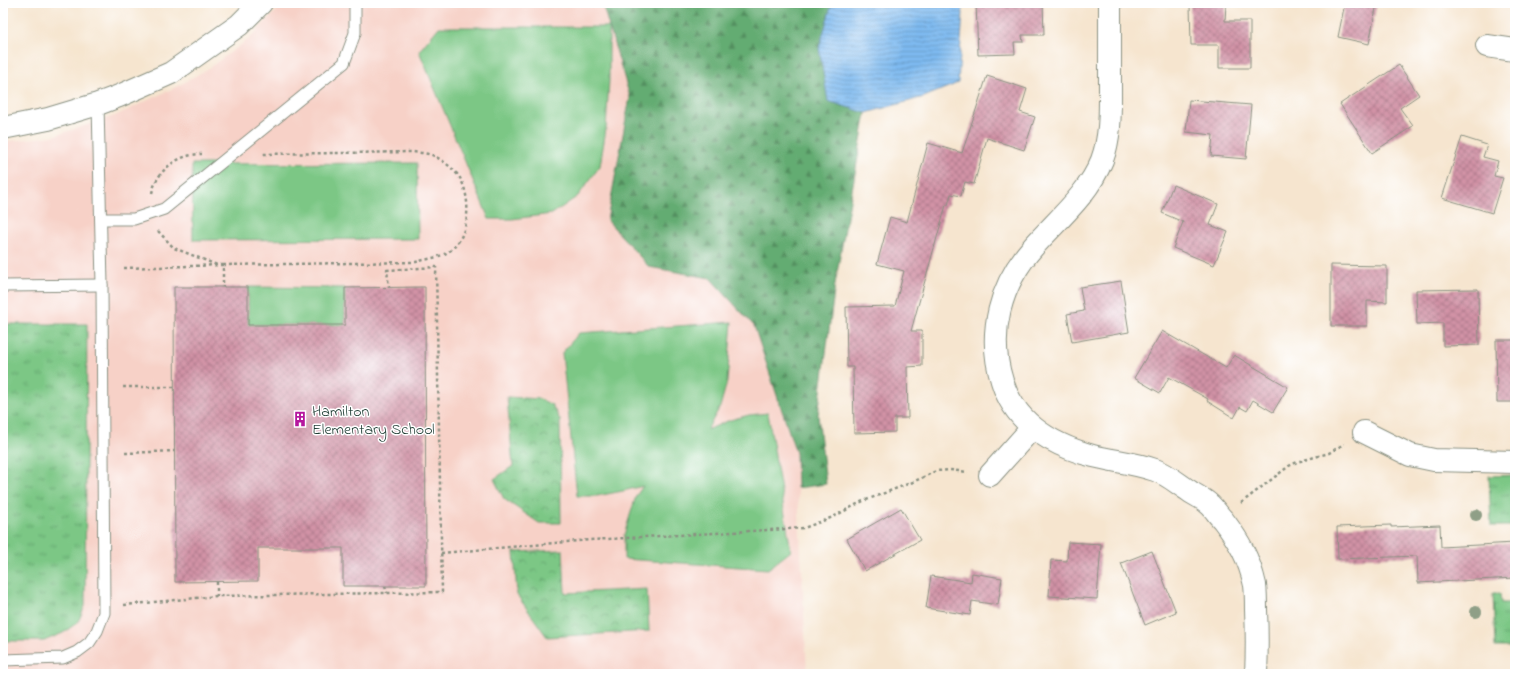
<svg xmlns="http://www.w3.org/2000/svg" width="1518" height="677" viewBox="0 0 1518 677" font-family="'Indie Flower',sans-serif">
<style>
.built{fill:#f7d1c7}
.grass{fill:url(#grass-tufts);stroke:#4d825c}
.forest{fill:url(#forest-firs);stroke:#427453}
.park{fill:url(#park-crowns);stroke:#4d825c}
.garden{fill:#7bc785;stroke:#4d825c}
.water{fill:url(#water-rules);stroke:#4e7c92}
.building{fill:url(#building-cross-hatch)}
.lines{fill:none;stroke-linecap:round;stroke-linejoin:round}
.service-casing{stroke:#8a9182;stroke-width:13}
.minor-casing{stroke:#8a9182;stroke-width:24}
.path{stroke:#8a9182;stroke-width:2.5;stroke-dasharray:3 3;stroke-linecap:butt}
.service{stroke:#fff;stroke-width:11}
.minor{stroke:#fff;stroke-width:22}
.tree{fill:#8f9f87}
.labels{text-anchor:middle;stroke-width:3;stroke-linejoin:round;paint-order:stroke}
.poi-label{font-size:16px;fill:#1f3d34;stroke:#fff;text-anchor:start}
</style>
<defs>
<pattern id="grass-tufts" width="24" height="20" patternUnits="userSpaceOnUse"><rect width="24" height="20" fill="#7bc785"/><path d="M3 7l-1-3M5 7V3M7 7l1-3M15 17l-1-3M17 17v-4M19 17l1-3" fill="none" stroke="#64a36e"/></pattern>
<pattern id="forest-firs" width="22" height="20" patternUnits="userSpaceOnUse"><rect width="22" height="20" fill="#64ac72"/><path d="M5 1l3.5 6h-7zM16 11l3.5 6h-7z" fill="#528d5e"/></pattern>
<pattern id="park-crowns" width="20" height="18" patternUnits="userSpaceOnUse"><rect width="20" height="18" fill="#7bc785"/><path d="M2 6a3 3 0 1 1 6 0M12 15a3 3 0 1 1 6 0" fill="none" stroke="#64a36e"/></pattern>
<pattern id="water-rules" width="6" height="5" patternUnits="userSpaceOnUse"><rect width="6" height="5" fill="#7ebaf0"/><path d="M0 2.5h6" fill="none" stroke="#6798c3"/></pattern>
<pattern id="building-cross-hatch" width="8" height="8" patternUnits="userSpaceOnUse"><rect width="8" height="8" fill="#d192a6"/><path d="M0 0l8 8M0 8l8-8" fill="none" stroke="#a97888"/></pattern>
</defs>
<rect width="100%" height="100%" fill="#fff"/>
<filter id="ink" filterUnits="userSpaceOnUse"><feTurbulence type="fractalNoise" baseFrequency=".025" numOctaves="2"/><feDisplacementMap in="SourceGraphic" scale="8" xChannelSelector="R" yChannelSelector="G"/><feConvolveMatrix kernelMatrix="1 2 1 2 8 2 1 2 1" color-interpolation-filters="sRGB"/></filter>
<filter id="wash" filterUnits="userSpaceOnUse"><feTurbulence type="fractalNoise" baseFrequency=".012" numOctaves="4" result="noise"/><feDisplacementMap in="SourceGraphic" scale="16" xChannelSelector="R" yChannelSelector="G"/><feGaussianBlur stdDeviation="0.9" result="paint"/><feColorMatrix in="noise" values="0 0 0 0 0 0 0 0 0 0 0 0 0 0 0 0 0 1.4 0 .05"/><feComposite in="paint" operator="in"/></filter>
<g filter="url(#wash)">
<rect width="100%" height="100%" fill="#f6e5cf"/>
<!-- built -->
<polygon class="built" points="284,3 628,3 754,326 796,453 807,674 3,674 3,142 53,136 115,116 178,86 209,68 249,39"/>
<!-- grass -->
<g class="grass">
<polygon points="3,324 87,324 85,606 78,622 63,633 44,641 3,641"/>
<polygon points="1515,475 1515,526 1491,526 1489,476"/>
<polygon points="1493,594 1500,594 1501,603 1515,603 1515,647 1495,647"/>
</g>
<!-- forest -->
<polygon class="forest" points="602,3 832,3 819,48 828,101 866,113 835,284 818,415 826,484 797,488 796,453 754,326 710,278 649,267 607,220 630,97"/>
<!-- park -->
<g class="park">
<polygon points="507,397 540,399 552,405 560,420 561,523 539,523 504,499 494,479 513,466"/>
<polygon points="563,550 565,593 647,589 649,631 547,637 517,595 514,552"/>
</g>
<!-- garden -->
<g class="garden">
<polygon points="439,27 609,27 609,80 606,129 600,166 578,196 552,214 512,219 489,219 419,51"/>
<polygon points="417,163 418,239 193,240 192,164"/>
<polygon points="248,287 345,288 345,325 248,325"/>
<polygon points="732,322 727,382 720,407 707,430 730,420 749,415 768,413 791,551 768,569 624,559 624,535 636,496 643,486 623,491 597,496 577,496 562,353 579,333"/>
</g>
<!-- water -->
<polygon class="water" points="832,3 961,3 963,13 958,83 924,97 866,113 828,101 819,48"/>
<g id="blocks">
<!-- building -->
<g class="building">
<polygon points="976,3 1043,3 1044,35 1022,35 1023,42 1014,42 1015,54 978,55"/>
<polygon points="1345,3 1377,3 1369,44 1338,37"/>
<polygon points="1190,4 1226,4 1225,21 1250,21 1250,68 1219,68 1219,45 1191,45"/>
<polygon points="1399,65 1419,95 1400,108 1413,126 1372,153 1340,104"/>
<polygon points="987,76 1027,89 1020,112 1035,117 1024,150 987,138 974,184 965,182 961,196 951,194 948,205 946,205 911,331 922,331 922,366 907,367 908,418 895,418 895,432 854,433 853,367 847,367 846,307 895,306 904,271 877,264 890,217 907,222 928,143 962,153"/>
<polygon points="1189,100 1251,105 1246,159 1211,156 1213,135 1186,132"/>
<polygon points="1462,137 1487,145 1483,157 1498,161 1494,176 1503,178 1492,213 1442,198"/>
<polygon points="1173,185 1218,204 1210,225 1228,232 1214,265 1173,248 1183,222 1162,213"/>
<polygon points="1331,265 1387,266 1387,302 1367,301 1367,326 1331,326"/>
<polygon points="1121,281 1129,332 1072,342 1067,314 1084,311 1080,287"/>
<polygon points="174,287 248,287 248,325 345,325 345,288 425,287 426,586 343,586 343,548 258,548 258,581 175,582"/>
<polygon points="1478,289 1479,345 1443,346 1443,323 1417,324 1416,290"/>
<polygon points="1162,331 1226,368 1234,355 1288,387 1273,412 1253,400 1247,411 1240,407 1234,418 1207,401 1208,399 1169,377 1160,393 1134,378"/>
<polygon points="1496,340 1515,340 1515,402 1497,402"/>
<polygon points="901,508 920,540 865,571 847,539"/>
<polygon points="1391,525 1391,527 1440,525 1441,547 1515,543 1515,578 1418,583 1417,556 1338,559 1337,527"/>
<polygon points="1068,542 1101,544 1097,599 1049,596 1051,560 1067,561"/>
<polygon points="1152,551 1176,612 1145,625 1121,563"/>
<polygon points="972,573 1002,578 998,605 972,601 970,615 926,608 931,576 971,582"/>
</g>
</g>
</g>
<g filter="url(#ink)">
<use href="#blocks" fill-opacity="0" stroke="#8a9182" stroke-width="1"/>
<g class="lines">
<!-- service casing -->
<g class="service-casing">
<g id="service">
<polyline points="101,219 134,219 164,209 344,63 355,33 355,3"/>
<polyline points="3,286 102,285"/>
<polyline points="3,660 63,658 77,652 89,643 97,631 104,613 102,285 98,104"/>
</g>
</g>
<!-- minor casing -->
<g class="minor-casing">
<g id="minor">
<path d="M 1110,3 C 1110,30 1110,57 1110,84 C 1110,109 1111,136 1102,160 C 1088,195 1058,219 1034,246 C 1000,284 987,333 1002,381 C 1015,424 1052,445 1093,456 C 1113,461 1135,463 1155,470 C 1167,474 1177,483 1188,490 C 1194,495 1203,498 1209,504 C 1214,508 1218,515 1223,520 C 1239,541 1249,558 1255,585 C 1256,593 1256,602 1256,610 C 1257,631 1257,653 1256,674"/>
<polyline points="1487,46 1515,50"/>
<polyline points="3,128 48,119 98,104 119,96 171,73 239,25 261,3"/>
<polyline points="1364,432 1410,455 1434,460 1515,462"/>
<polyline points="990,475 1032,428"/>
</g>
</g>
<!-- path -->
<g class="path">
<path d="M 152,193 C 157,170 178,154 202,154"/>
<polyline points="158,231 174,248 217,265"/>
<path d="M 223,265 L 416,262 C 426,259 438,258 448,252 C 470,238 472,199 460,178 C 455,170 443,160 434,156 C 428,153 420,153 413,152 L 263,154"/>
<polyline points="124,268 223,265 223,287"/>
<polyline points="123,387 174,387"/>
<polyline points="125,453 175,451"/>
<polyline points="1241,503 1289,466 1297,462 1329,453 1344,444"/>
<polyline points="441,553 590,540 804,528 833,517 861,502 913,482 936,471 950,470 968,472"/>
<polyline points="217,582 217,596"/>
<polyline points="385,586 387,593"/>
<polyline points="124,605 217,596 442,592 436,267 387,270 389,288"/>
</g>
<!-- service -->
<use href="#service" class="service"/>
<!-- minor -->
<use href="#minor" class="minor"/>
</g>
<!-- trees -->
<g class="tree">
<circle cx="1476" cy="515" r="6"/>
<circle cx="1476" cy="612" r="6"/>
</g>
</g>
<!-- icons -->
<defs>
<g id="building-bare" transform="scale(1.2)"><path d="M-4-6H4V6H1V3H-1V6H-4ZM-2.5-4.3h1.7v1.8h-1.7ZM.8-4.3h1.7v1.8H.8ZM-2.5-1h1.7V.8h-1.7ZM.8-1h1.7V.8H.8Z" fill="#b5179e" stroke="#fff" stroke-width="2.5" paint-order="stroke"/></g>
</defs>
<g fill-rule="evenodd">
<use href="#building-bare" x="300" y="419"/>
</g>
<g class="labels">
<!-- poi labels -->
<g class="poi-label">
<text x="312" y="416">Hamilton<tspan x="312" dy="18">Elementary School</tspan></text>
</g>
</g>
<!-- margin -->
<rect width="1518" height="677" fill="none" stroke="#fff" stroke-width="16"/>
</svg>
